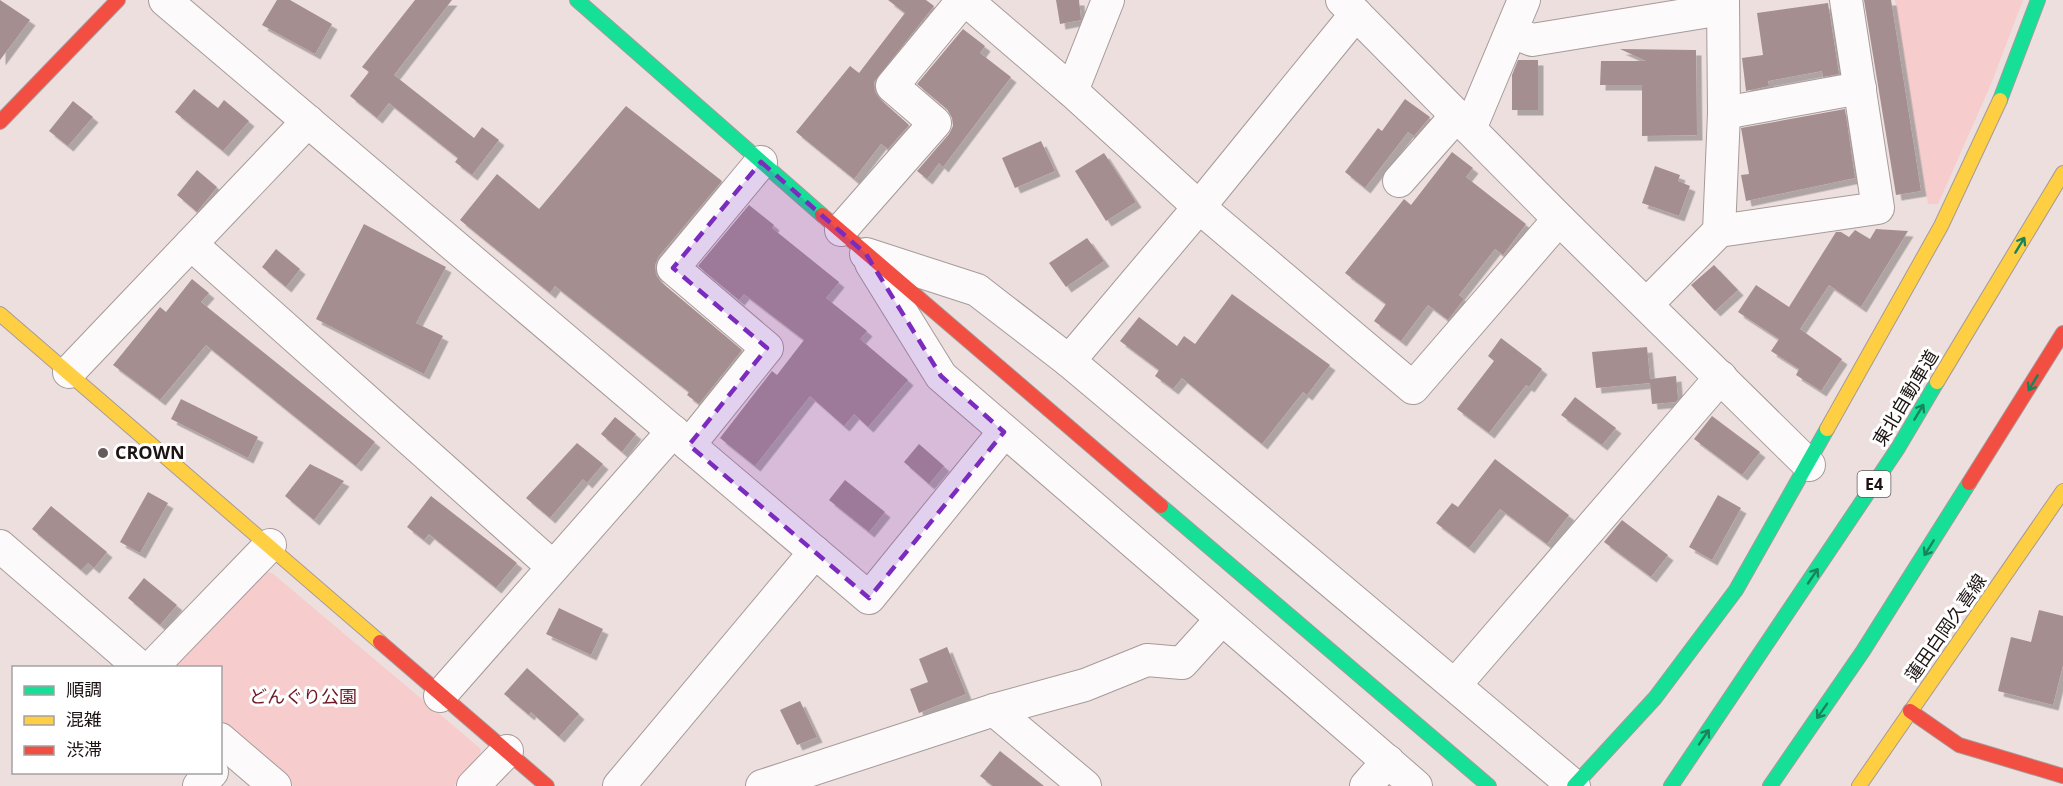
<svg xmlns="http://www.w3.org/2000/svg" width="2063" height="786" viewBox="0 0 2063 786" font-family="'Open Sans','Noto Sans JP',sans-serif">
<style>
.green{fill:#f6cccc}
.building{fill:#a58e90;filter:url(#shadow)}
.lines{fill:none;stroke-linecap:round;stroke-linejoin:round}
.street-casing{stroke:#a69a9a;stroke-width:34}
.fast-casing{stroke:#a69a9a;stroke-width:16}
.slow-casing{stroke:#a69a9a;stroke-width:16}
.jam-casing{stroke:#a69a9a;stroke-width:16}
.street{stroke:#fcfafa;stroke-width:32}
.fast{stroke:#16e098;stroke-width:14}
.slow{stroke:#ffcf43;stroke-width:14}
.jam{stroke:#f24e42;stroke-width:14}
.oneway{stroke:#19845c}
.marked{fill:#7b2cbf;fill-opacity:0.2;stroke:#7b2cbf;stroke-width:4.5;stroke-dasharray:12 8;stroke-linejoin:round}
.poi-dot{fill:#665a5a;stroke:#fff;stroke-width:2}
.labels{text-anchor:middle;stroke-width:6;stroke-linejoin:round;paint-order:stroke}
.shield{fill:#fff;stroke:#605a5a;stroke-width:1.5}
.shield-label{font-size:16px;font-weight:bold;fill:#1c1313}
.street-label{font-size:18px;fill:#1c1313;stroke:#fff}
.poi-label{font-size:18px;font-weight:bold;fill:#1c1313;stroke:#fff;text-anchor:start}
.park-label{font-size:18px;fill:#6c1824;stroke:#fff}
</style>
<defs>
<filter id="shadow"><feDropShadow dx="5.5" dy="5.5" stdDeviation="0" flood-color="#0004"/></filter>
</defs>
<rect width="100%" height="100%" fill="#eedfdf"/>
<!-- green -->
<g class="green">
<polygon points="1895,0 2023,0 1991,84 1938,204 1928,204"/>
<polygon points="260,571 272,573 481,749 479,758 454,786 294,786 221,724 220,668 172,668"/>
</g>
<!-- building -->
<g class="building">
<polygon points="0,0 30,20 0,60"/>
<polygon points="277,0 290,0 332,24 315,54 262,25"/>
<polygon points="415,0 452,0 394,75 474,138 482,127 499,140 472,175 455,162 458,158 389,103 377,118 350,96 369,72 362,67"/>
<polygon points="888,0 926,0 934,6 874,82 875,92 880,99 909,125 888,149 881,144 854,179 796,132 850,66 859,73 905,13"/>
<polygon points="1056,0 1079,0 1081,20 1060,24"/>
<polygon points="1864,0 1891,0 1921,191 1896,195"/>
<polygon points="1828,3 1839,74 1823,77 1822,71 1768,81 1769,86 1746,91 1742,58 1763,55 1757,13"/>
<polygon points="963,29 985,46 980,53 1011,77 943,167 939,163 927,179 917,171 949,134 953,126 952,118 947,109 917,84"/>
<polygon points="1620,49 1696,50 1697,135 1642,136 1642,85 1600,85 1601,61 1646,61"/>
<polygon points="1518,60 1538,60 1538,110 1512,110 1512,75"/>
<polygon points="194,89 218,108 224,100 249,121 223,151 175,112"/>
<polygon points="1405,99 1430,117 1414,136 1408,132 1365,188 1345,172 1378,128 1382,131"/>
<polygon points="73,101 93,117 68,146 49,131"/>
<polygon points="626,106 722,181 659,256 655,265 656,275 661,282 742,350 699,404 687,395 689,392 555,286 550,293 460,220 497,174 539,209"/>
<polygon points="1845,109 1855,178 1746,201 1741,175 1749,174 1741,128"/>
<polygon points="1041,141 1055,171 1015,188 1002,158"/>
<polygon points="1452,152 1473,168 1466,177 1526,224 1503,255 1495,249 1459,295 1464,299 1448,320 1428,305 1401,341 1374,321 1386,304 1345,273 1404,199 1411,205"/>
<polygon points="1104,153 1136,202 1106,221 1075,171"/>
<polygon points="1655,166 1680,175 1678,181 1690,186 1679,216 1642,203"/>
<polygon points="197,170 217,187 197,212 177,195"/>
<polygon points="749,205 774,225 772,228 839,282 826,298 867,331 860,339 908,380 868,427 854,414 844,426 810,396 755,466 720,438 772,371 777,375 804,340 744,294 739,300 698,266"/>
<polygon points="364,224 446,267 416,323 443,336 424,374 316,319"/>
<polygon points="1876,229 1908,231 1861,307 1829,285 1800,329 1842,359 1821,391 1796,375 1799,369 1771,351 1779,339 1738,312 1756,285 1789,307 1836,232 1841,232 1849,237 1855,230 1870,239"/>
<polygon points="1087,238 1104,261 1066,287 1049,263"/>
<polygon points="276,249 300,269 286,287 262,267"/>
<polygon points="1714,265 1738,290 1715,311 1691,285"/>
<polygon points="192,279 209,293 201,302 375,442 356,466 206,345 160,400 113,365 160,307 166,312"/>
<polygon points="1232,294 1330,365 1307,395 1303,392 1262,444 1182,378 1173,389 1155,376 1159,370 1120,341 1139,317 1177,346 1184,336 1195,344"/>
<polygon points="1501,338 1542,369 1529,387 1526,385 1489,433 1457,409 1494,361 1488,356"/>
<polygon points="1647,347 1650,379 1676,376 1678,399 1676,402 1652,404 1650,383 1596,388 1592,352"/>
<polygon points="1575,397 1616,428 1602,445 1561,415"/>
<polygon points="181,399 258,437 248,458 171,419"/>
<polygon points="1712,416 1760,452 1742,475 1694,439"/>
<polygon points="615,417 636,434 622,452 601,434"/>
<polygon points="577,443 603,464 587,483 583,479 550,518 526,498"/>
<polygon points="919,444 944,466 929,484 904,462"/>
<polygon points="1495,459 1569,515 1547,544 1500,509 1469,548 1436,523 1452,503 1458,507"/>
<polygon points="310,464 344,481 314,520 285,496"/>
<polygon points="845,480 885,512 869,532 829,500"/>
<polygon points="148,492 168,503 140,553 120,542"/>
<polygon points="1718,495 1741,508 1712,560 1689,547"/>
<polygon points="431,496 517,563 496,588 429,534 424,540 407,527"/>
<polygon points="51,506 107,552 94,568 88,563 81,570 32,529"/>
<polygon points="1622,520 1668,555 1651,577 1604,542"/>
<polygon points="144,578 177,605 160,625 128,598"/>
<polygon points="559,608 603,629 591,655 546,634"/>
<polygon points="2039,610 2063,616 2063,665 2053,705 1998,691 2011,637 2031,642"/>
<polygon points="947,647 966,694 919,713 910,689 928,682 919,659"/>
<polygon points="527,668 579,714 559,737 531,712 529,715 504,694"/>
<polygon points="800,701 817,737 797,745 780,710"/>
<polygon points="1000,751 1044,786 993,786 980,776"/>
</g>
<g class="lines">
<!-- street casing -->
<g class="street-casing">
<g id="street">
<polyline points="165,0 869,598 1004,432"/>
<polyline points="966,0 1072,91 1199,207 1413,388 1559,219"/>
<polyline points="1342,0 1559,219 1809,465"/>
<polyline points="1512,32 1532,40 1722,9"/>
<polyline points="1072,91 1108,0"/>
<polyline points="1724,113 1860,88"/>
<polyline points="1470,129 1524,0"/>
<polyline points="1399,181 1457,115"/>
<polyline points="841,230 935,123 892,86 963,0"/>
<polyline points="1719,231 1878,208 1846,0"/>
<polyline points="191,244 553,567"/>
<polyline points="866,254 977,290 1069,361 1574,786"/>
<polyline points="871,263 941,376 1416,786"/>
<polyline points="1647,304 1719,231 1724,113 1723,0"/>
<polyline points="1069,361 1199,207 1356,14"/>
<polyline points="69,372 308,121"/>
<polyline points="689,445 767,348 673,268 761,162"/>
<polyline points="0,546 141,668"/>
<polyline points="151,668 270,545"/>
<polyline points="1455,685 1721,377"/>
<polyline points="440,696 673,431"/>
<polyline points="994,710 1085,786"/>
<polyline points="220,739 275,786"/>
<polyline points="199,786 212,772"/>
<polyline points="473,786 507,751"/>
<polyline points="619,786 815,552"/>
<polyline points="762,786 994,710 1085,685 1147,660 1182,663 1221,620"/>
<polyline points="1366,786 1388,761"/>
</g>
</g>
<!-- fast casing -->
<g class="fast-casing">
<g id="fast">
<polyline points="577,0 822,215"/>
<polyline points="2000,100 2038,0"/>
<polyline points="1161,506 1489,786"/>
<polyline points="1574,786 1655,698 1736,590 1827,429"/>
<polyline points="1671,786 1898,448 1937,382"/>
<polyline points="1770,786 1863,651 1969,483"/>
</g>
</g>
<!-- slow casing -->
<g class="slow-casing">
<g id="slow">
<polyline points="0,314 380,642"/>
<polyline points="1937,382 2063,173"/>
<polyline points="1827,429 1941,226 2000,100"/>
<polyline points="1859,786 2063,491"/>
</g>
</g>
<!-- jam casing -->
<g class="jam-casing">
<g id="jam">
<polyline points="0,122 118,0"/>
<polyline points="822,215 1161,506"/>
<polyline points="1969,483 2063,333"/>
<polyline points="380,642 547,786"/>
<polyline points="1910,711 1959,745 2063,776"/>
</g>
</g>
<!-- street -->
<use href="#street" class="street"/>
<!-- fast -->
<use href="#fast" class="fast"/>
<!-- slow -->
<use href="#slow" class="slow"/>
<!-- jam -->
<use href="#jam" class="jam"/>
</g>
<!-- one-way arrows -->
<defs><path id="oneway-shaft" d="M-6 0H5M1.5-3L5.5 0L1.5 3" fill="none" stroke-width="1.6" stroke-linecap="round" stroke-linejoin="round" transform="scale(1.5)"/></defs>
<g class="oneway">
<use href="#oneway-shaft" transform="translate(2020 245) rotate(-59)"/>
<use href="#oneway-shaft" transform="translate(2033 383) rotate(121)"/>
<use href="#oneway-shaft" transform="translate(1919 412) rotate(-59)"/>
<use href="#oneway-shaft" transform="translate(1929 548) rotate(122)"/>
<use href="#oneway-shaft" transform="translate(1813 576) rotate(-56)"/>
<use href="#oneway-shaft" transform="translate(1822 711) rotate(125)"/>
<use href="#oneway-shaft" transform="translate(1704 737) rotate(-56)"/>
</g>
<!-- marked area -->
<path class="marked" d="M 761,162 L 866,254 L 941,376 L 1004,432 L 869,598 L 689,445 L 767,348 L 673,268 Z"/>
<!-- markers -->
<circle class="poi-dot" cx="103" cy="453" r="6"/>
<g class="labels">
<!-- shield labels -->
<rect class="shield" x="1857.5" y="471" width="33" height="26" rx="4.5"/>
<g class="shield-label">
<text x="1874" y="490">E4</text>
</g>
<!-- street labels -->
<g class="street-label">
<text transform="translate(1906 398) rotate(-59)" y="6">東北自動車道</text>
<text transform="translate(1946 628) rotate(-55)" y="6">蓮田白岡久喜線</text>
</g>
<!-- poi labels -->
<g class="poi-label">
<text x="115" y="459">CROWN</text>
</g>
<!-- park labels -->
<g class="park-label">
<text x="303" y="703">どんぐり公園</text>
</g>
</g>
<!-- legend -->
<rect x="12" y="666" width="210" height="108" fill="#ffffff" stroke="#a4a1a1" stroke-width="1.5"/>
<rect x="24" y="686" width="30" height="9" fill="#16e098" stroke="#a4a1a1" stroke-width="1.5"/>
<text x="66" y="696" font-size="18" fill="#1c1313">順調</text>
<rect x="24" y="716" width="30" height="9" fill="#ffcf43" stroke="#a4a1a1" stroke-width="1.5"/>
<text x="66" y="726" font-size="18" fill="#1c1313">混雑</text>
<rect x="24" y="746" width="30" height="9" fill="#f24e42" stroke="#a4a1a1" stroke-width="1.5"/>
<text x="66" y="756" font-size="18" fill="#1c1313">渋滞</text>
</svg>
